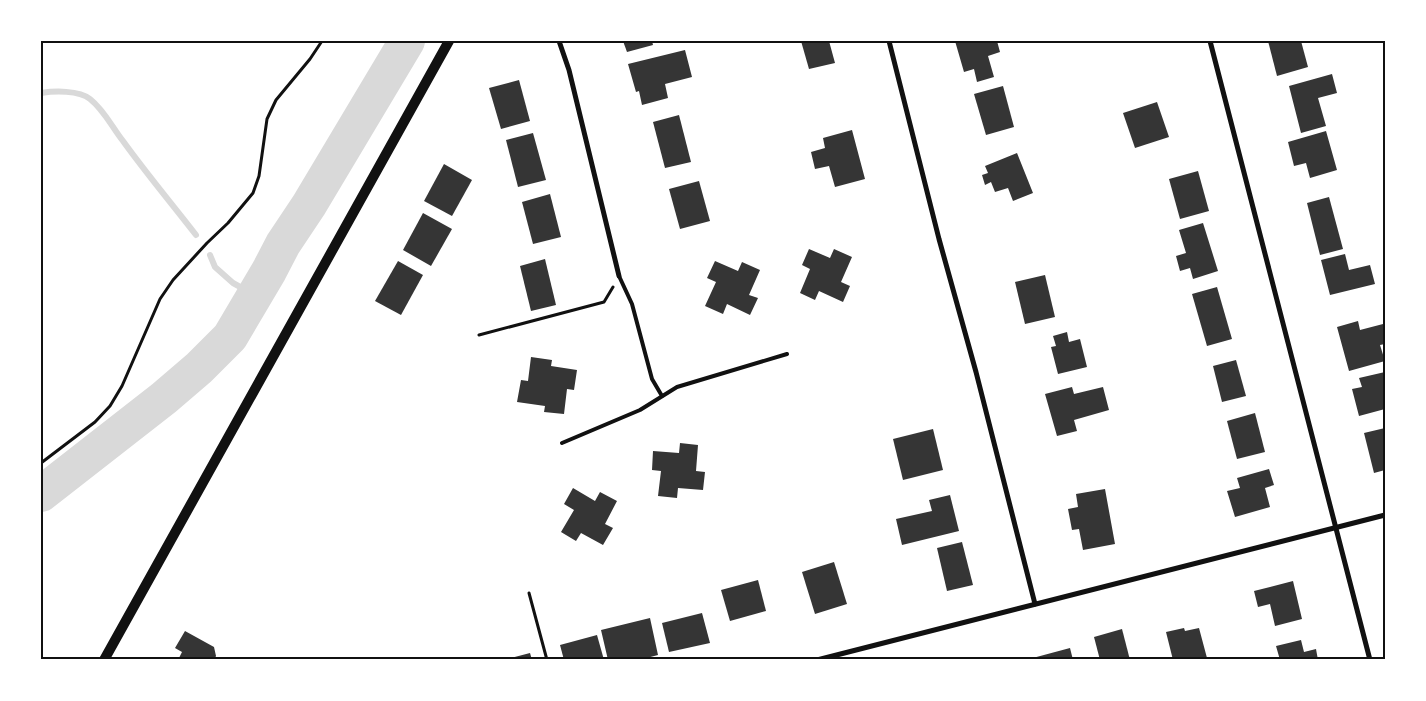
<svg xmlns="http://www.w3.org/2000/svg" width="1426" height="701" viewBox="0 0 1426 701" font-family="Cabin,sans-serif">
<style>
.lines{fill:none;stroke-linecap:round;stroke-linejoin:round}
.stream{stroke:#d9d9d9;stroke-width:6}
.river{stroke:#d9d9d9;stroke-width:36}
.building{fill:#353535}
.path{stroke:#111;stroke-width:3}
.service{stroke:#111;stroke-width:4}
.minor{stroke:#111;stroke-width:5}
.secondary{stroke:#111;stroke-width:10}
.neatline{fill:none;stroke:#111;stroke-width:2}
</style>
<rect width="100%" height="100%" fill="#fff"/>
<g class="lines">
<!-- stream -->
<g class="stream">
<path d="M 41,93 C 54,91 79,90 90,99 C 104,110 112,127 123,141 C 146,173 172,204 196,235"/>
<polyline points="210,255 215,267 233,283 255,295"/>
</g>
<!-- river -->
<polyline class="river" points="41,494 164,398 199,368 230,337 269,271 283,244 309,205 407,41"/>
</g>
<!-- building -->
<g class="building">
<polygon points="623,41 652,41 653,45 627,52"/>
<polygon points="801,41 829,41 835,63 809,69"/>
<polygon points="955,41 997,41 1000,52 988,56 994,77 977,82 974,69 964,72"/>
<polygon points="1268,41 1301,41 1308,67 1277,76"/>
<polygon points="685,50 692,77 665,84 668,98 642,105 639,91 636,92 628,64"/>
<polygon points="1332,74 1337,93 1318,98 1326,126 1301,133 1289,86"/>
<polygon points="519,80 530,121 501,129 489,88"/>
<polygon points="1003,86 1014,127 986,135 974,94"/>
<polygon points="1157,102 1169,137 1135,148 1123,113"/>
<polygon points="679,115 691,162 665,168 653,122"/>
<polygon points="852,130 865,179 835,187 829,166 815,169 811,152 825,148 823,138"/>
<polygon points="1326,131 1337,170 1310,178 1306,163 1294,166 1288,142"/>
<polygon points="533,133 546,180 518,187 506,140"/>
<polygon points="1017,153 1033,193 1013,201 1008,188 995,192 991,182 985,185 982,175 988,173 985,166"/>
<polygon points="444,164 472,180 452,216 424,201"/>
<polygon points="1198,171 1209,211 1180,219 1169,179"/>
<polygon points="699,181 710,221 680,229 669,189"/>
<polygon points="550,194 561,237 533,244 522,202"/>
<polygon points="1329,197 1343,249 1320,255 1307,203"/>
<polygon points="423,213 452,229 431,266 403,250"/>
<polygon points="1203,223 1218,271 1193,279 1190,268 1180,271 1176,256 1186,253 1179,230"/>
<polygon points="809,249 830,258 834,249 852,257 841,282 850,286 843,302 819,291 815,300 800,293 810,269 802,265"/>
<polygon points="1345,254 1349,270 1370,265 1375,284 1330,295 1321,260"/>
<polygon points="545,259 556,305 531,311 520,266"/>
<polygon points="398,261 423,275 401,315 375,301"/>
<polygon points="715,261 738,271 742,262 760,270 749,295 758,298 750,315 727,304 723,314 705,306 716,282 707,278"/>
<polygon points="1045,275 1055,317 1025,324 1015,282"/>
<polygon points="1217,287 1232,339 1207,346 1192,294"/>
<polygon points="1358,321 1360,330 1383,324 1385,330 1385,344 1380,345 1385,361 1349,371 1337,327"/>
<polygon points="1067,332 1069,342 1080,339 1087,367 1058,374 1051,347 1056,346 1053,336"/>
<polygon points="531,357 552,360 551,366 577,370 574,390 567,389 564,414 544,412 545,406 517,402 521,380 528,381"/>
<polygon points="1236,360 1246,396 1222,402 1213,366"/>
<polygon points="1385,372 1385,409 1359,416 1352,389 1362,387 1359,378"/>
<polygon points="1072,387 1074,394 1103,387 1109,410 1074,420 1077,431 1057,436 1045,394"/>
<polygon points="1255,413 1265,452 1237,459 1227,421"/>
<polygon points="1385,428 1385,470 1374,473 1364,433"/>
<polygon points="933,429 943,470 903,480 893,439"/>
<polygon points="680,443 698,445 696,471 705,472 703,490 678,488 677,498 658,496 661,471 652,470 653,451 679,453"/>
<polygon points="1269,469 1274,485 1265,488 1270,507 1235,517 1227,491 1240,488 1237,478"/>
<polygon points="573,488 595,501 600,492 617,501 605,524 613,528 603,545 581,533 576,541 561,532 574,510 564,504"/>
<polygon points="1105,489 1115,544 1083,550 1079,529 1072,530 1068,509 1078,507 1076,494"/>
<polygon points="950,495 959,531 902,545 896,519 932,511 929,500"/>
<polygon points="962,542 973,585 947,591 937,548"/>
<polygon points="834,562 847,604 815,614 802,572"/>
<polygon points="758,580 766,611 730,621 721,590"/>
<polygon points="1293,581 1302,619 1275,626 1270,604 1258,607 1254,591"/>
<polygon points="702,613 710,643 669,652 662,623"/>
<polygon points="650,618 658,655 639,660 630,660 629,657 617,660 608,660 601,630"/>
<polygon points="1184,628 1185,631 1199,628 1207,658 1197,660 1173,660 1166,632"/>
<polygon points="1122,629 1130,660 1100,660 1094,637"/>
<polygon points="185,631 214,647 216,656 214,660 178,660 182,652 175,648"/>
<polygon points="597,635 604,660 564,660 560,645"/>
<polygon points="1301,640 1304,652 1316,649 1318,660 1280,660 1276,646"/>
<polygon points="1070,648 1073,660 1029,660 1029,659"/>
<polygon points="530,653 532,660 507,660 507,659"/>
</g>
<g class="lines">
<!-- path -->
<g class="path">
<polyline points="479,335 604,302 613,287"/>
<polyline points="41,463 95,422 110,406 122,386 160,299 173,280 207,243 228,223 253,193 259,176 267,119 276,100 310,59 322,41"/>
<polyline points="529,593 547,660"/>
</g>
<!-- service -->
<g class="service">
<polyline points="619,276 632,304 652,379 662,396"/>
<polyline points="562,443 640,410 677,387 787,354"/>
</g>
<!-- minor -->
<g class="minor">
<polyline points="559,41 569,70 619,276"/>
<polyline points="889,41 939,239 976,372 1035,604"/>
<polyline points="1210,41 1370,660"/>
<polyline points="817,660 1385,515"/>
</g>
<!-- secondary -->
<polyline class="secondary" points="104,660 449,41"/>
</g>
<!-- border -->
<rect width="1426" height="701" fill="none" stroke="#ffffff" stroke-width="85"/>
<rect x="42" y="42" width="1342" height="616" class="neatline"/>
</svg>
